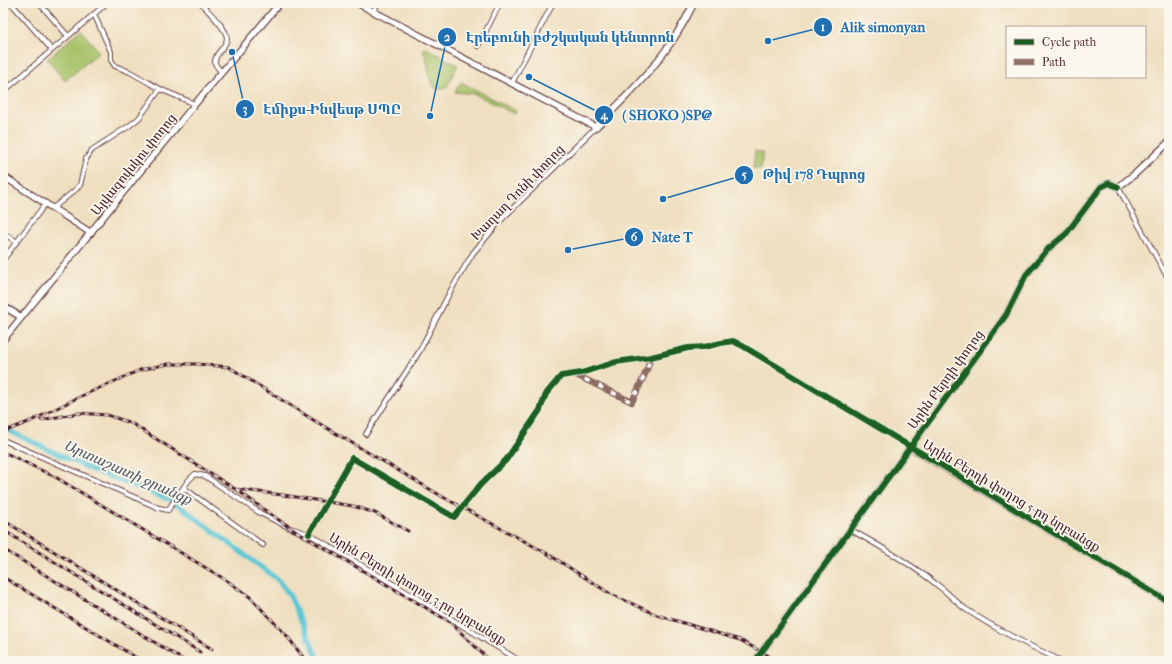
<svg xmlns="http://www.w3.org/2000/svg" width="1172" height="664" viewBox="0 0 1172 664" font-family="'IM FELL French Canon','Noto Serif Armenian',serif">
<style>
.green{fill:#a7c36a;stroke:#78714a}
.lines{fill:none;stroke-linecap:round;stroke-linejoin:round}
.canal{stroke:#5cc6d6;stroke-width:5}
.street-casing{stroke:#633c41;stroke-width:6}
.secondary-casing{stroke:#633c41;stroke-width:8}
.street{stroke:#fff;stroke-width:4}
.secondary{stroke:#fff;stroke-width:5.5}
.rail-casing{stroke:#4a1f2b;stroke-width:3}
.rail{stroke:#fbf7ec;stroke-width:1.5;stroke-dasharray:4.5;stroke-linecap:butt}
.quiet{stroke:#8d6e63;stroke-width:5;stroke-dasharray:10 5;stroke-linecap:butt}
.cycleway-casing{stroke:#fbf7ec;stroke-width:8}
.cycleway{stroke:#1b5e20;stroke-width:6}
.labels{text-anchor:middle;stroke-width:3.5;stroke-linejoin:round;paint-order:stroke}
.street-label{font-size:13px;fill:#4a1f2b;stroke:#fbf7ec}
.water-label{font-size:14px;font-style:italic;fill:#505967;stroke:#fbf7ec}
.leader{fill:none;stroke:#1f6fb2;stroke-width:1.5}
.callout-dot{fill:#1f6fb2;stroke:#fbf7ec;stroke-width:1.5}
.mark-label{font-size:12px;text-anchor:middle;font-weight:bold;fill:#fff}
.callout-label{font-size:14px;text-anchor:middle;font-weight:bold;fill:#1f6fb2;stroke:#fbf7ec;stroke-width:3.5;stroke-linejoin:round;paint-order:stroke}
</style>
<rect width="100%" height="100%" fill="#fbf7ec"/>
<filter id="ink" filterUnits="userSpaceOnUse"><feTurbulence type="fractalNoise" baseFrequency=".025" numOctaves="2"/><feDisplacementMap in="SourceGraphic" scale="8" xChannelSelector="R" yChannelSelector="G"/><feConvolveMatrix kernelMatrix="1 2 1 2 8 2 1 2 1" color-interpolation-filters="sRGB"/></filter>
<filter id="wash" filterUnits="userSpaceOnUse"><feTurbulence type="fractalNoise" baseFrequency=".012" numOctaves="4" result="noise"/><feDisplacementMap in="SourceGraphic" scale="16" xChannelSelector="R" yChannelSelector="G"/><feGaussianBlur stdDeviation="0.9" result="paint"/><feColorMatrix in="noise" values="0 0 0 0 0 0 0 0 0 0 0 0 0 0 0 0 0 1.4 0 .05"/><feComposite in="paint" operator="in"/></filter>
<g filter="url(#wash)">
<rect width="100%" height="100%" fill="#efdfc0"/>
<!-- green -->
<g class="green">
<polygon points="81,30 99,52 65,81 47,59"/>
<path d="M 426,48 L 458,65 L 446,88 C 429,95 429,73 427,62 C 427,58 424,54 423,50 Z"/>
<polygon points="461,82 516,111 514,114 475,94 455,92"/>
<polygon points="755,151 763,153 761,169 753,168"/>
</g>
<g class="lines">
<!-- canal -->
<polyline class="canal" points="3,428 92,470 170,500 181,507 277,579 289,594 319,661"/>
</g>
</g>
<g filter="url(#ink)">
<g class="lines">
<!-- street casing -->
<g class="street-casing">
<g id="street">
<polyline points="11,3 52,50"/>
<polyline points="39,3 68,36"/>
<path d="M 201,3 C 208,12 226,27 227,38 C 227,47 214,53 215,63 C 216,66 220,70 222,73"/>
<polyline points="3,9 10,3"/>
<polyline points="373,12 378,3"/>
<polyline points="94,14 111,52 111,60 115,66 130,72 160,89 195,104"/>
<polyline points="478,46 500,3"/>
<polyline points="512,83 553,3"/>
<polyline points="3,92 107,3"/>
<polyline points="1118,187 1169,280"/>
<polyline points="53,208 74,191 80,185 86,159 92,150 129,126 139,118 160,89"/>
<polyline points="3,233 17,242"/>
<polyline points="3,260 46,203"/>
<polyline points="574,374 632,402 646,372 651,357"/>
<polyline points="366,434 419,352 451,290 473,253 500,221 596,127"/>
<polyline points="3,440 159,508 168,510 188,481 195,474 205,476 260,513 290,528 309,534 430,606 520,661"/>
<polyline points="184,488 263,545"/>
<path d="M 851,530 C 880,546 910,563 936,584 C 946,591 954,600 964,608 C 995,629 1028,645 1061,661"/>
<polyline points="309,534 352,458 454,517 481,484 506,460 540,410 546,394 561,376 581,373 616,362 651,357 688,348 704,347 721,343 733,341 741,345 910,447"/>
</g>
</g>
<!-- secondary casing -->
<g class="secondary-casing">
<g id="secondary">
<path d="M 357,3 L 596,127 C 636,87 669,55 694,3"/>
<polyline points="3,176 91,233"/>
<polyline points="3,306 21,317"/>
<polyline points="3,340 195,104 280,3"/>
<polyline points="910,447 1169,602"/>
<polyline points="755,661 1006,315 1026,275 1049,248 1066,234 1101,187 1109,183 1118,187 1135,174 1169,142"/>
</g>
</g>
<!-- street -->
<use href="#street" class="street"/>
<!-- secondary -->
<use href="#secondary" class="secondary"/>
<!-- rail casing -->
<g class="rail-casing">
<g id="rail">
<polyline points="41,420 79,413 107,415 131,423 235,489 283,495 353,506 375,513 408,531"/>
<polyline points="3,432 31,421 77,398 140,370 168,364 197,364 229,367 315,421 443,497 548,554 609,593 657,615 740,640 778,661"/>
<polyline points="3,454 8,454 57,478 226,580 250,597 287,636 306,661"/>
<polyline points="237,490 290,528 450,622 490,661"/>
<polyline points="3,520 212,649"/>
<polyline points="3,530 200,652"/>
<polyline points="3,549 185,661"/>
<polyline points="3,577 142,661"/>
</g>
</g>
<!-- rail -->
<use href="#rail" class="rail"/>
<!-- quiet -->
<polyline class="quiet" points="576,375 632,402 646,372 651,357"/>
<!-- cycleway casing -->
<g class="cycleway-casing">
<g id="cycleway">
<polyline points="309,534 352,458 454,517 481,484 506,460 540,410 546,394 561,376 581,373 616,362 651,357 688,348 704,347 721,343 733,341 741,345 1169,602"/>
<polyline points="755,661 1006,315 1026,275 1049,248 1066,234 1101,187 1109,183 1118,187"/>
</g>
</g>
<!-- cycleway -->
<use href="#cycleway" class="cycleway"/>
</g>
</g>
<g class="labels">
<!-- street labels -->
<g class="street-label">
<text transform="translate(133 164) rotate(-51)" y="5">Այվազովսկու փողոց</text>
<text transform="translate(517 192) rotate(-46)" y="5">Խաղաղ Դոնի փողոց</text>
<text transform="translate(945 379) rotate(-54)" y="5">Արին Բերդի փողոց</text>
<text transform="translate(1012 495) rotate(31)" y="5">Արին Բերդի փողոց 5-րդ նրբանցք</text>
<text transform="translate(418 588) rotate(31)" y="5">Արին Բերդի փողոց 3-րդ նրբանցք</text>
</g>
<!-- water labels -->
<g class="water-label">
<text transform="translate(128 472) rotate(24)" y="5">Արտաշատի ջրանցք</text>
</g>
</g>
<!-- callouts -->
<path class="leader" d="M768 41L823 27M430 116L447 37M232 52L245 109M529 77L604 115M663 199L744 175M568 250L634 237"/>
<g class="callout-dot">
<circle cx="768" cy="41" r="4"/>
<circle cx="430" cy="116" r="4"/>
<circle cx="232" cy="52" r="4"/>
<circle cx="529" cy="77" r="4"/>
<circle cx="663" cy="199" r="4"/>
<circle cx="568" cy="250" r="4"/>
<circle cx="823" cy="27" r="10"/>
<circle cx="447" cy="37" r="10"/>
<circle cx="245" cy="109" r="10"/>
<circle cx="604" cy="115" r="10"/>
<circle cx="744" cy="175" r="10"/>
<circle cx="634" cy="237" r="10"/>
</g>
<g class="mark-label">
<text x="823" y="31">1</text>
<text x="447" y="41">2</text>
<text x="245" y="113">3</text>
<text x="604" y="119">4</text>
<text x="744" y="179">5</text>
<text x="634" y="241">6</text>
</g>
<g class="callout-label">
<text x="883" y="32">Alik simonyan</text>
<text x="570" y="42">Էրեբունի բժշկական կենտրոն</text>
<text x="332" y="114">Էմիքս-Ինվեսթ ՍՊԸ</text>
<text x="667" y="120">( SHOKO )SP@</text>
<text x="814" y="179">Թիվ 178 Դպրոց</text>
<text x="672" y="242">Nate T</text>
</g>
<!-- margin -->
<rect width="1172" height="664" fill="none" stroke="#fbf7ec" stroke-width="16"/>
<!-- legend -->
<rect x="1006" y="26" width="140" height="52" fill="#fbf7ec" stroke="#b4a19f"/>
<rect x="1014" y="39" width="20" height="6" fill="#1b5e20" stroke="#b4a19f"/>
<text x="1042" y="46" font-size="12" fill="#4a1f2b">Cycle path</text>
<rect x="1014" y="59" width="20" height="6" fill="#8d6e63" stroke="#b4a19f"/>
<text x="1042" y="66" font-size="12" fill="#4a1f2b">Path</text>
</svg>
